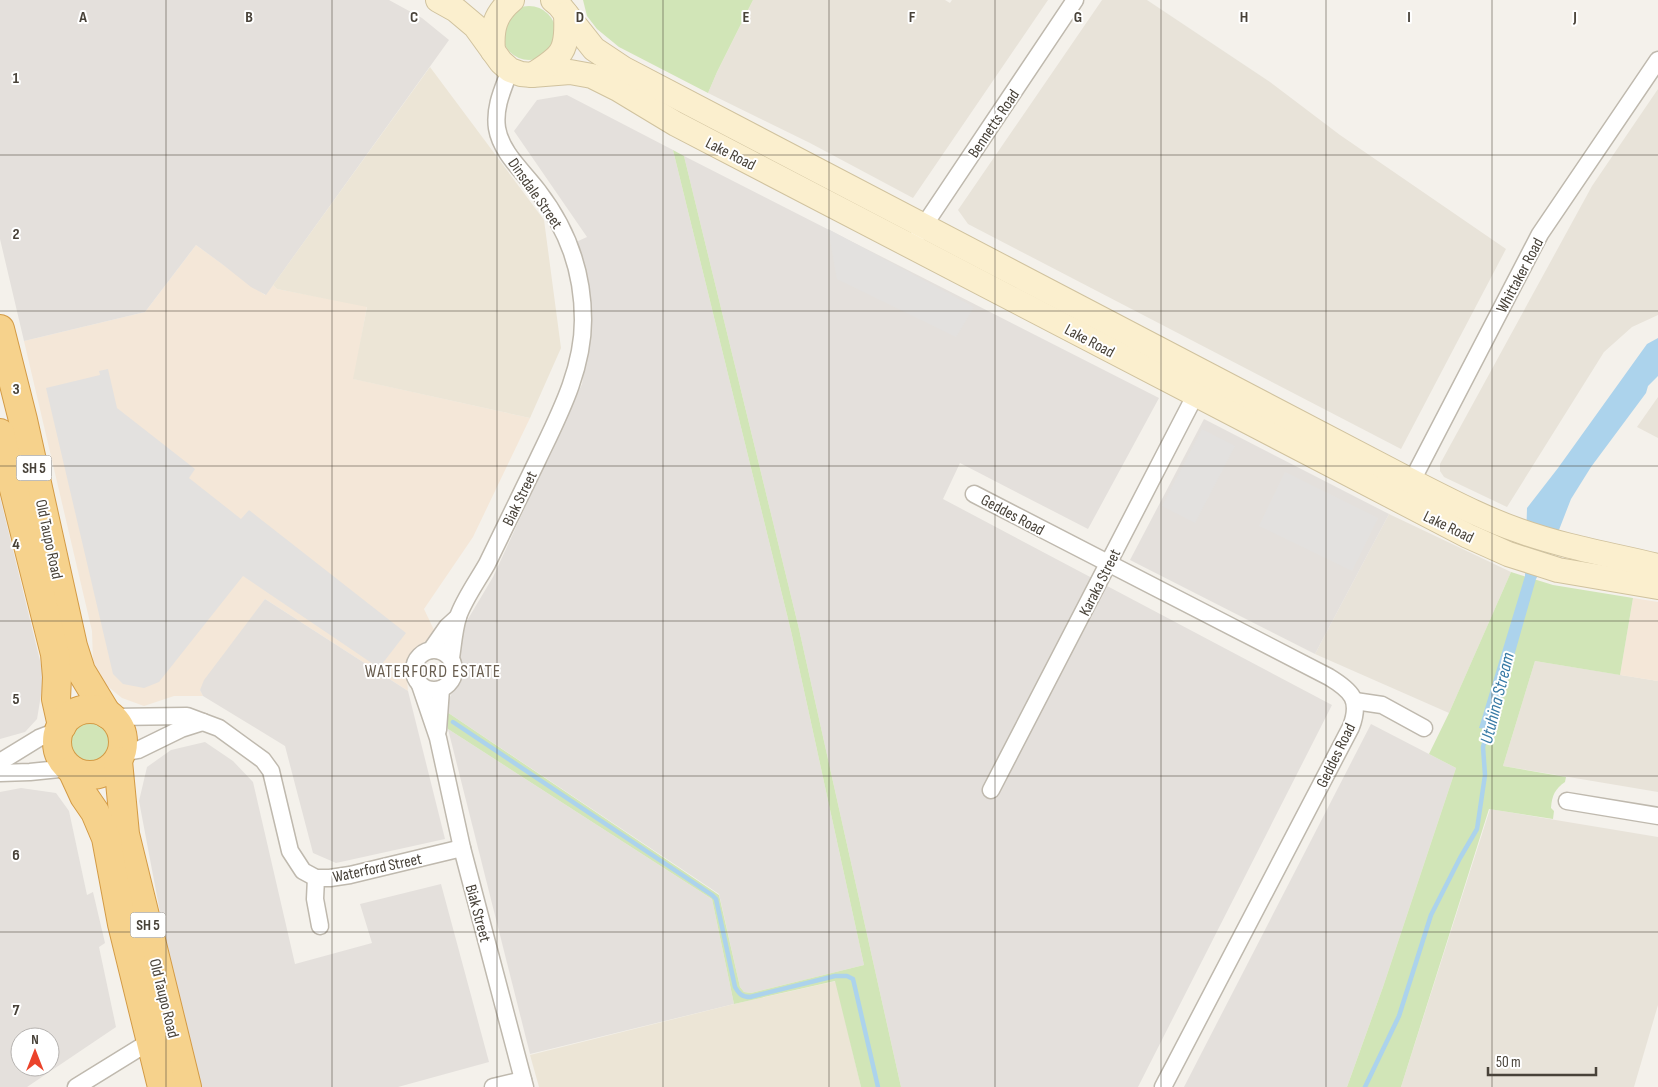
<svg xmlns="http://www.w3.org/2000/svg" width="1658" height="1087" viewBox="0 0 1658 1087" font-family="'Sofia Sans Condensed',sans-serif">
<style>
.residential{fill:#e8e3d9}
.commercial{fill:#f4e7d8}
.industrial{fill:#e4e0dc;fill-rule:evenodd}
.education{fill:#ece5d6}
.green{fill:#d1e5b7}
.parking{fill:#e3e1df}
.water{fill:#acd3ec}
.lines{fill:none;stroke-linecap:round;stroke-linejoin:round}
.stream{stroke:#acd3ec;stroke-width:4.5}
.minor-casing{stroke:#bfb9ae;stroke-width:19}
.secondary-casing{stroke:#d0c29e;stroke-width:26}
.trunk-casing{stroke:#d39b46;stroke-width:30}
.minor{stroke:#fff;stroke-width:16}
.secondary{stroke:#fbefce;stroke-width:24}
.trunk{stroke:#f6d28c;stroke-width:28}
.grid{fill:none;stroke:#484239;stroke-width:1;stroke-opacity:0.55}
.labels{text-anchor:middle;stroke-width:4;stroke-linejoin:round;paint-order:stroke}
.shield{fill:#fff;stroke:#7f7b74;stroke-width:1}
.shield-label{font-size:15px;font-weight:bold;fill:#484239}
.street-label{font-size:16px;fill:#484239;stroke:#fff}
.neighbourhood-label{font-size:18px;letter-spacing:1px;fill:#6a5f51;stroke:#fff}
.water-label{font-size:18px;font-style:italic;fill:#377aa5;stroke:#fff}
.grid-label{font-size:16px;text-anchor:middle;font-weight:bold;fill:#484239;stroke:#fff;stroke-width:4;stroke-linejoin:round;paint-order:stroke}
</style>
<rect width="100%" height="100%" fill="#f4f1eb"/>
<!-- residential -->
<g class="residential">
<polygon points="753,0 945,0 950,3 952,0 1048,0 913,198 810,143 708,93 717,72"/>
<polygon points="1102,0 1147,0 1270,82 1340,135 1506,249 1401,449 968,224 958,210"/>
<polygon points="1658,89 1658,315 1632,327 1604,352 1507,507 1444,477 1440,471 1440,464 1592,186"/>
<polygon points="1658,397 1658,438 1637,427"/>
<polygon points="1389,514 1511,572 1449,713 1315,654"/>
<polygon points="1535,661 1658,681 1658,792 1503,766"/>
<polygon points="1490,809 1658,837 1658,1005 1634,1087 1401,1087"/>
</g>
<!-- commercial -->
<g class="commercial">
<polygon points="196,245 265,295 273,285 277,289 367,306 354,379 530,418 473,537 424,609 434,630 427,640 415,650 406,667 408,691 265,599 200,690 203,696 174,696 144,706 122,698 106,685 93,661 92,631 24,341 145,312"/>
<polygon points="1633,598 1658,602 1658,681 1620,675"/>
</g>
<!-- industrial -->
<g class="industrial">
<polygon points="0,0 389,0 422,18 449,40 266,295 251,287 222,264 196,245 145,312 24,341 0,239"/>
<polygon points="567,95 673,150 791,631 864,965 751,993 744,992 740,987 719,894 444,710 462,671 459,640 465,624 493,577 582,384 590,333 576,242 587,237 514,131 537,100"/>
<polygon points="684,156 1159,398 1088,529 960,463 943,499 1332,705 1138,1087 901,1087 799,629"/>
<polygon points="1204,419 1389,514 1315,654 1130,560"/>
<polygon points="0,497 44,677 37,719 25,732 0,739"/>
<polygon points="265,599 408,691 445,839 336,863 313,853 285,746 203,696 200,690 204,680"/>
<polygon points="1371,724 1456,768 1383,987 1347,1087 1184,1087"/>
<polygon points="448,729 712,899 734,1004 530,1054"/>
<polygon points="205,742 233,761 253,782 295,964 372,943 360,904 441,884 489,1062 398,1087 193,1087 139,801 147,767 171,750"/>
<path d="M 21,788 L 56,793 L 69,811 L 87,895 L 93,892 L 105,943 L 99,947 L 116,1027 L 27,1087 L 0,1087 L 0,792 ZM 20,1037 L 50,1037 L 50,1067 L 20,1067 Z"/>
</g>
<!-- education -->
<g class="education">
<polygon points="430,67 544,220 561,348 530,418 353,379 367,307 277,289 273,285"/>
<polygon points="836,981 861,1087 539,1087 530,1055 734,1004"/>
</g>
<!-- green -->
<g class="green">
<polygon points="583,0 753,0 717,72 708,93 619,47 597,29 587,16"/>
<circle cx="529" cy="33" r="27"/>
<polygon points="673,150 684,156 799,629 901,1087 861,1087 835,981 734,1004 712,899 448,729 444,710 719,895 740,987 744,992 751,993 864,965 791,631"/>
<path d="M 1511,572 L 1553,585 L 1633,598 L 1620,675 L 1535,661 L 1503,766 L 1566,777 L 1565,782 C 1555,789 1552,795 1551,808 L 1554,811 L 1553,819 L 1489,809 L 1401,1087 L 1347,1087 L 1383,987 L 1456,768 L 1429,754 L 1449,713 Z"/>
<circle cx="89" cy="743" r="25"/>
</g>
<!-- parking -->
<g class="parking">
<polygon points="828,229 974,307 956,337 837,279"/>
<polygon points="108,369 117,408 195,469 189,478 241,519 249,510 406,633 379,668 243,576 159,682 144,688 123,684 113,674 46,388 100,375 99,371"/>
<polygon points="1202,429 1235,446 1195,523 1162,506"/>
<polygon points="1285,472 1378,518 1352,571 1259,526"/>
</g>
<!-- water -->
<polygon class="water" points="1658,338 1658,376 1648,386 1646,393 1591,467 1571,499 1550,553 1536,579 1493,730 1479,728 1525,576 1527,508 1558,468 1647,344"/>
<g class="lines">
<!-- stream -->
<g class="stream">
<path d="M 453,722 L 712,895 L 716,899 L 735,987 C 739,994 742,997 750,997 L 835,976 L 847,976 L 853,979 L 878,1087"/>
<polyline points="1365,1087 1399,1016 1431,915 1460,858 1477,829 1485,775 1483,747 1489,724"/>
</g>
<!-- minor casing -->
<g class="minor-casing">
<g id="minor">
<polyline points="919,233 1075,0"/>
<polyline points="1406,488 1417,471 1540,234 1658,60"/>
<path d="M 974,494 L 1329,677 C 1352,691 1361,700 1351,727 L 1163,1087"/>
<circle cx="434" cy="670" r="20"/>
<polyline points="431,650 447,627 458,617"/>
<path d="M 451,658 C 453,645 454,630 458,617 C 463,601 478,580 487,564 C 504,529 521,494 538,459 C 559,415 583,370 583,320 C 583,271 568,230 538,191 C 524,172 501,153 497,128 C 494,107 503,89 510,70"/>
<polyline points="420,685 438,738 462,848 525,1087"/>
<polyline points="1355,701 1382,705 1424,728"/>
<polyline points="112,717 187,716 219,728 263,760 271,771 290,851 303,871 316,878 330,878 350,875 462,848"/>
<polyline points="438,730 441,689"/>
<polyline points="122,753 138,750 181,729 203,722"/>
<polyline points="0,762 39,738 60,730"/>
<polyline points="0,773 30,772 69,768"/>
<polyline points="991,790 1200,386"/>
<polyline points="1567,801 1658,816"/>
<polyline points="316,878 315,899 320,926"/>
<polyline points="76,1087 157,1037"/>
<polyline points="493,1087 523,1080"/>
</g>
</g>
<!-- secondary casing -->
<g class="secondary-casing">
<g id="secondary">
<polyline points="438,0 456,10 475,26 501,62 510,70 521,74 532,75 570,72 592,76 618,89 676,124 1468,536 1508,554 1558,570 1658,587"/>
<path d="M 553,0 L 559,5 L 594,49 L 624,69 L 1411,481 C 1447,499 1482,518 1520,531 C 1565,547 1612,555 1658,566"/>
<path d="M 493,51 C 491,29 495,14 512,0"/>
<path d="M 532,75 C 563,56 568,51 566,14"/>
</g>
</g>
<!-- trunk casing -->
<g class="trunk-casing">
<g id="trunk">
<polyline points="0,329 23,420 73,646 81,671 107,714"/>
<polyline points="0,433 55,654 57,677 56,699 62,726"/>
<circle cx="90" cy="742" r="33"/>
<polyline points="118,761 125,834 187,1087"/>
<polyline points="72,770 84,796 95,812 106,838 122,924 162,1087"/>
</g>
</g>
<!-- minor -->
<use href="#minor" class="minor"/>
<!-- secondary -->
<use href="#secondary" class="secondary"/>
<!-- trunk -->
<use href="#trunk" class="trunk"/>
</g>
<!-- grid -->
<path class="grid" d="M 166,0 L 166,1087M 332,0 L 332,1087M 497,0 L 497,1087M 663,0 L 663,1087M 829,0 L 829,1087M 995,0 L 995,1087M 1161,0 L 1161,1087M 1326,0 L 1326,1087M 1492,0 L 1492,1087M 0,155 L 1658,155M 0,311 L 1658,311M 0,466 L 1658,466M 0,621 L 1658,621M 0,776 L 1658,776M 0,932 L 1658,932"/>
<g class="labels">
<!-- shield labels -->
<g class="shield">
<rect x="16.5" y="455.5" width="35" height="25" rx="4"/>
<rect x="130.5" y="912.5" width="35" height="25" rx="4"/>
</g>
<g class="shield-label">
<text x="34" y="473">SH 5</text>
<text x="148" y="930">SH 5</text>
</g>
<!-- street labels -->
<g class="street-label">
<text transform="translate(993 123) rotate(-56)" y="6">Bennetts Road</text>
<text transform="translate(731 153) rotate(27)" y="6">Lake Road</text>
<text transform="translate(536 193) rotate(55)" y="6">Dinsdale Street</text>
<text transform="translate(1519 275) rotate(-62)" y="6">Whittaker Road</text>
<text transform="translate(1090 340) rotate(28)" y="6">Lake Road</text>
<text transform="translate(519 498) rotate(-64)" y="6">Biak Street</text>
<text transform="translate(1013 514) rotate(28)" y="6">Geddes Road</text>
<text transform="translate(1449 526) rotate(26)" y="6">Lake Road</text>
<text transform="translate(50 539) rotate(78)" y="6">Old Taupo Road</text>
<text transform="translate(1099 582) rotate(-63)" y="6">Karaka Street</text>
<text transform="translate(1335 755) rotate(-64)" y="6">Geddes Road</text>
<text transform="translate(377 867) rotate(-12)" y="6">Waterford Street</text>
<text transform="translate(479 913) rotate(75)" y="6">Biak Street</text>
<text transform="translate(165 998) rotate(76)" y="6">Old Taupo Road</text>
</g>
<!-- neighbourhood labels -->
<g class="neighbourhood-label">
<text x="433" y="677">WATERFORD ESTATE</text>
</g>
<!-- water labels -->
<g class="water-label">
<text transform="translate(1497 698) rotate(-76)" y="6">Utuhina Stream</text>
</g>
</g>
<g class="grid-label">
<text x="83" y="22">A</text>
<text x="249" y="22">B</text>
<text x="414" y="22">C</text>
<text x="580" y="22">D</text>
<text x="746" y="22">E</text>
<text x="912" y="22">F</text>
<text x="1078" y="22">G</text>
<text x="1244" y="22">H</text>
<text x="1409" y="22">I</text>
<text x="1575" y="22">J</text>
<text x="16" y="83">1</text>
<text x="16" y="239">2</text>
<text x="16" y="394">3</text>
<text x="16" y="549">4</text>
<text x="16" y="704">5</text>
<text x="16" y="860">6</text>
<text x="16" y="1015">7</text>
</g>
<!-- north arrow -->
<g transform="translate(35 1052)"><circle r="24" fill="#ffffff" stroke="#b6b3b0"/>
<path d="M0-4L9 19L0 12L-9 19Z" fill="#eb432b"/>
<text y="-8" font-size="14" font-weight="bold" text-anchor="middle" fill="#484239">N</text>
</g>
<!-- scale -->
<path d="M1488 1067v8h108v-8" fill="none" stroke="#484239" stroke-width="2.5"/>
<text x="1496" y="1067" font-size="15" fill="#484239" stroke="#ffffff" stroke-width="4" paint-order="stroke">50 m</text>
</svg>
